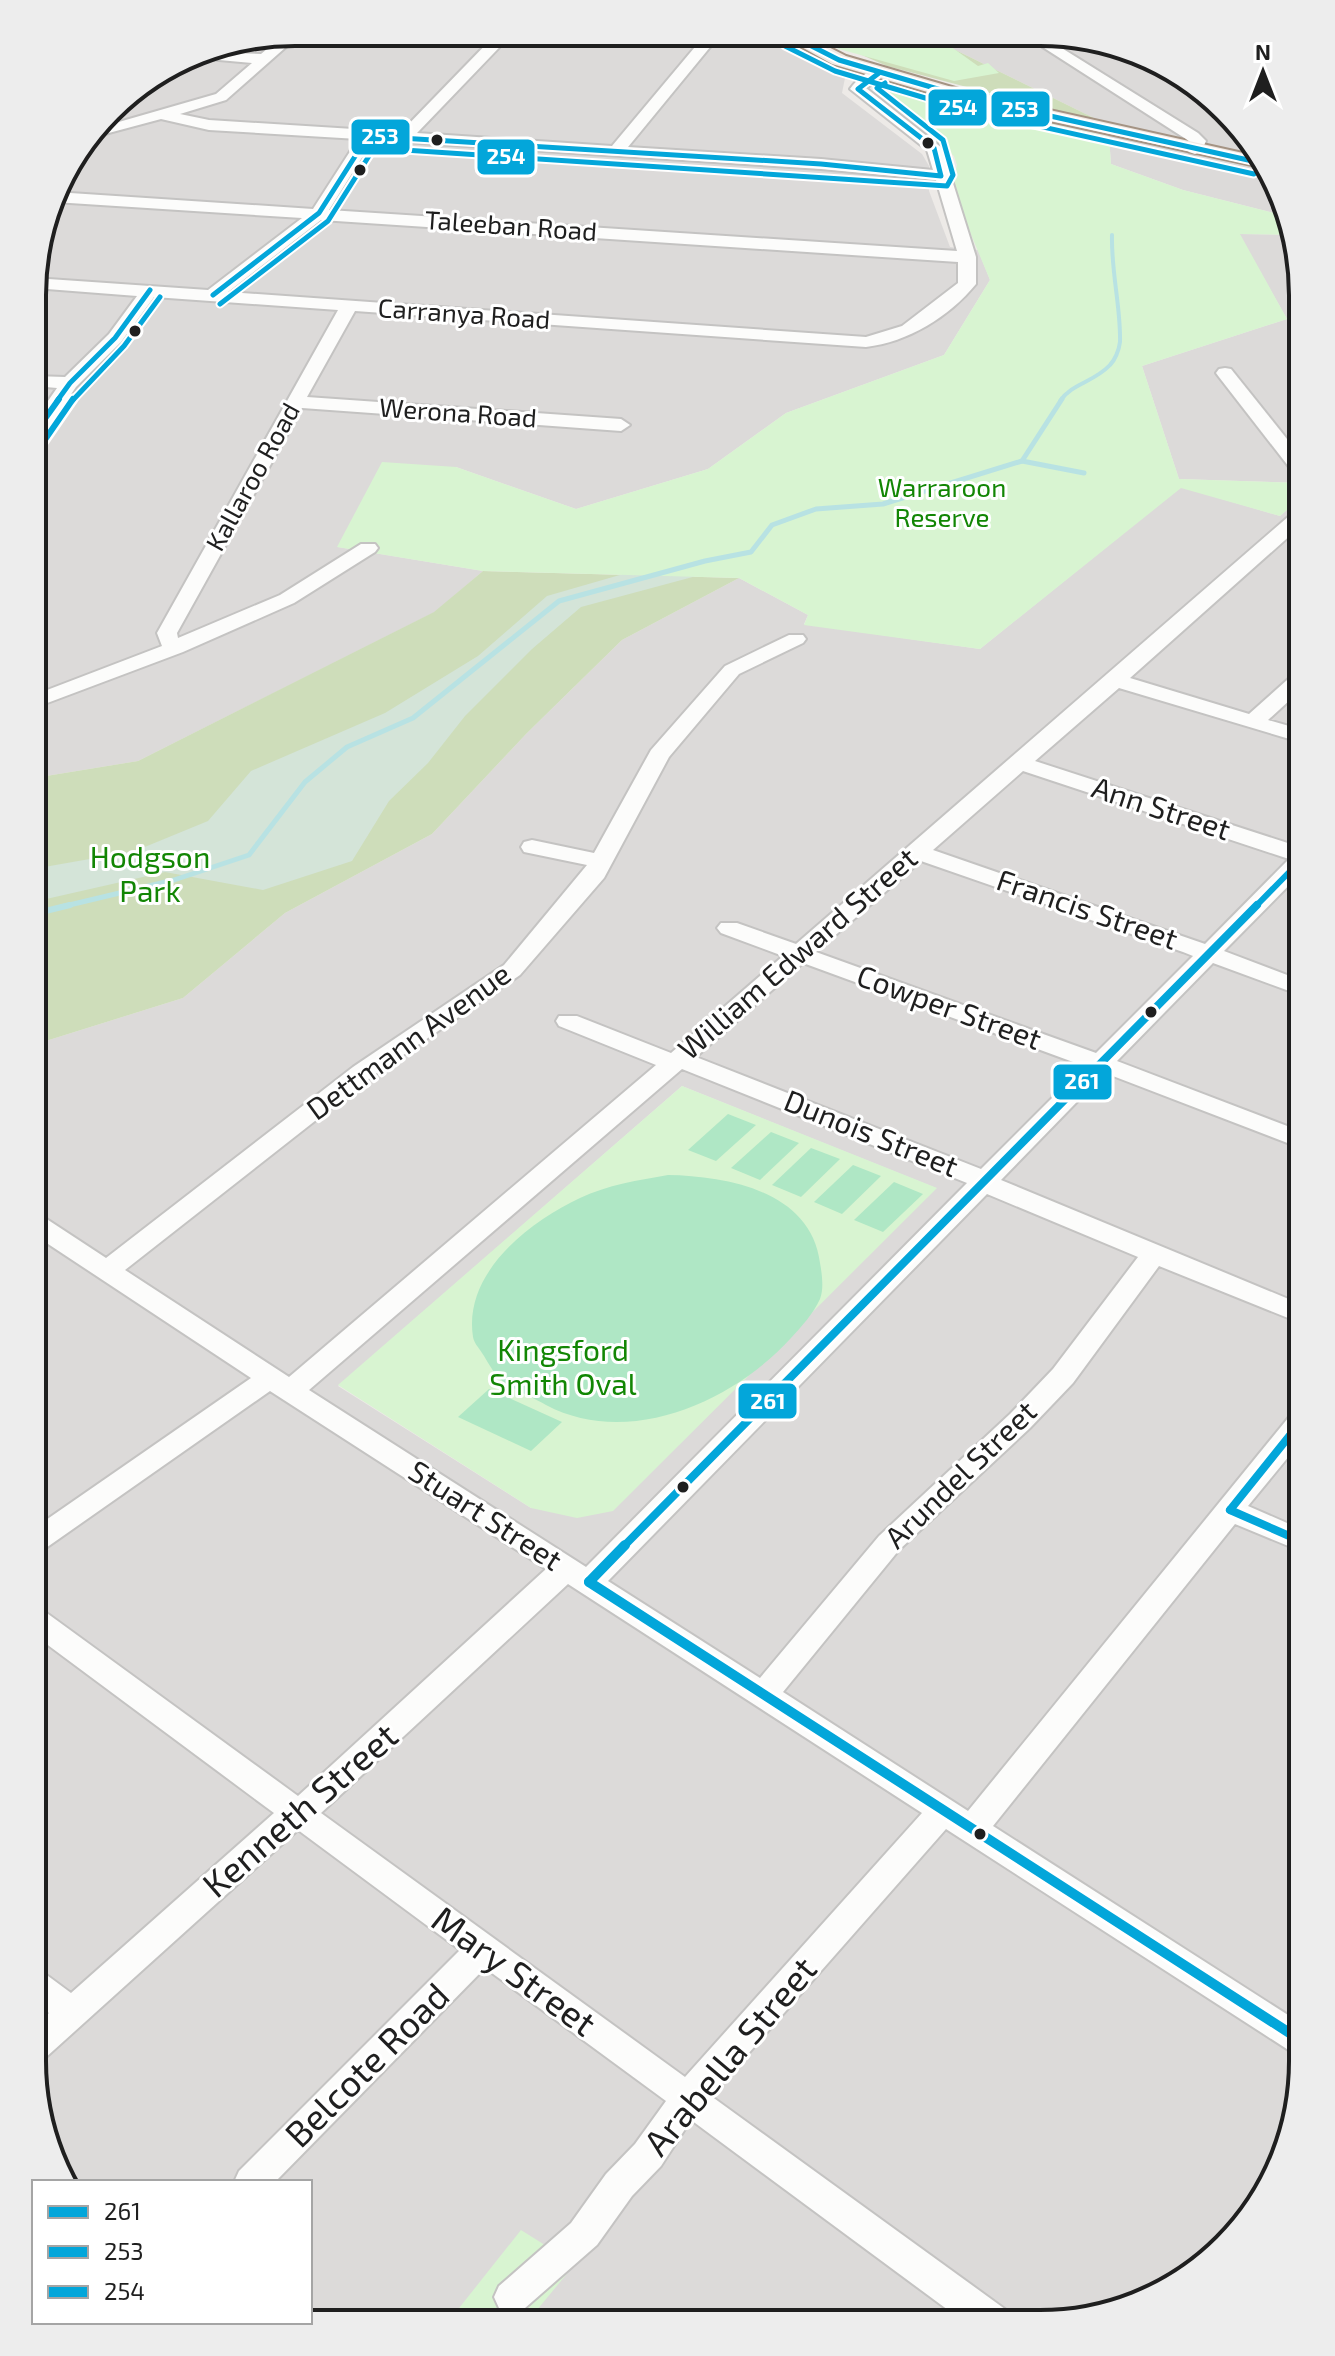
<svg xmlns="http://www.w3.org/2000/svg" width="1335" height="2356" viewBox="0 0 1335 2356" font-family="'Exo 2',sans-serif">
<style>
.residential{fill:#dcdad9;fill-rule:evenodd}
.forest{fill:#ceddba}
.wetland{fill:#d4e4d8}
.park{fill:#d8f4d1}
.pitch{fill:#afe7c5}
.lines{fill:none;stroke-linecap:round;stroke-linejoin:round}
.stream-far2{stroke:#b8e2e3;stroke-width:4}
.stream-far1{stroke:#b8e2e3;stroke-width:5}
.stream{stroke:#b8e2e3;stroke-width:6}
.minor-casing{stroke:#c4c3c2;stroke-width:4}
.major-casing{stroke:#a49383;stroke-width:4}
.minor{fill:#fcfcfb;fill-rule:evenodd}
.major{fill:#f1e9e4;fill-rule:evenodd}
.bus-1-far2-casing{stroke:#fff;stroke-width:11}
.bus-1-far1-casing{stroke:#fff;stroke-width:14}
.bus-1-casing{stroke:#fff;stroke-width:16}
.bus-2-far1-casing{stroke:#fff;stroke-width:9}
.bus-2-casing{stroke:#fff;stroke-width:11}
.bus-3-far1-casing{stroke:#fff;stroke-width:9}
.bus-3-casing{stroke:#fff;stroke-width:11}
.bus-1-far2{stroke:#03a6da;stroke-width:6}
.bus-1-far1{stroke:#03a6da;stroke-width:8}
.bus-1{stroke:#03a6da;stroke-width:10}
.bus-2-far1{stroke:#03a6da;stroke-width:5}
.bus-2{stroke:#03a6da;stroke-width:6}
.bus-3-far1{stroke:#03a6da;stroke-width:5}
.bus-3{stroke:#03a6da;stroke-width:6}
.bus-dot{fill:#1f1f1f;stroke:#fff;stroke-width:3}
.labels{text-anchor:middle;stroke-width:6;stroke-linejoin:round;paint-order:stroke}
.far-street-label{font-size:26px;fill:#1f1f1f;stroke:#fff}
.far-park-label{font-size:26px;fill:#128604;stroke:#fff}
.street-label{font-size:30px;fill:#1f1f1f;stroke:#fff}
.park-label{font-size:30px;fill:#128604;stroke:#fff}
.near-street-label{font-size:36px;fill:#1f1f1f;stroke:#fff}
.rim{fill:none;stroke:#1f1f1f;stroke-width:4}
.line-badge{stroke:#fff;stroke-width:3}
.badge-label{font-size:22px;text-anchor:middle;font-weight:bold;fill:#fff}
</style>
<rect width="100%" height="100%" fill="#edeae7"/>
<!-- residential -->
<g class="residential">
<polygon points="295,32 772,35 793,49 846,73 842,93 922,154 929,166 929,191 950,247 978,250 990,280 944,355 786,413 708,469 576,509 456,467 338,547 483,571 435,612 138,761 34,778 34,261 59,178 121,97 195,52"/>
<polygon points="927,36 1091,37 1213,97 1289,210 1290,217 1183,190 1111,164 1109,138 1104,123"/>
<polygon points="1239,234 1293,235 1303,295 1303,483 1179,479 1142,366 1287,319"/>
<path d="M 1181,487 L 1280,516 L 1303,496 L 1302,2079 L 1283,2161 L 1248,2222 L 1187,2279 L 1125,2310 L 1040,2324 L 310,2322 L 310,2182 L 64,2182 L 46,2146 L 32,2061 L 33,1045 L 183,998 L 285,913 L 432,834 L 527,733 L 622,640 L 739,578 L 808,615 L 804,624 L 980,649 ZM 682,1086 L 936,1188 L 531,1508 L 338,1386 Z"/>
</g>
<!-- forest -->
<g class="forest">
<polygon points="816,35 927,36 1104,123 887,66"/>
<polygon points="483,571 739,578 622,640 527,733 432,834 285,913 183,998 33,1045 34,778 138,761 434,612"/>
</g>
<!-- wetland -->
<polygon class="wetland" points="696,553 715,571 581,607 532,649 465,716 428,763 389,801 352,861 263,890 165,872 33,902 33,869 135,851 208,821 251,771 385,713 478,656 547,596"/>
<!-- park -->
<g class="park">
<polygon points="813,35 936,36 978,66 988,63 999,73 954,81 839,49"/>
<polygon points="884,87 1109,137 1111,164 1183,190 1290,217 1293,235 1240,234 1287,319 1142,366 1179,479 1303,483 1303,496 1280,516 1181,488 980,649 804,625 808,615 739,578 483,571 337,547 382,462 456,467 576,509 708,469 786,413 944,355 990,280 952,189 957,165 954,156 879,91"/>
<polygon points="682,1086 937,1188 613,1511 577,1518 531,1508 338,1385"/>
<polygon points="521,2230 575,2264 527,2322 448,2322"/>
</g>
<!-- pitch -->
<g class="pitch">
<polygon points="728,1114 756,1125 716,1161 688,1150"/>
<polygon points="771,1132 799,1143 760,1180 731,1168"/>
<polygon points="811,1148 840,1159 801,1197 772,1185"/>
<polygon points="853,1165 881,1176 842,1214 814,1202"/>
<path d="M 668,1175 C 727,1176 811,1191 820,1263 C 822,1274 824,1289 820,1299 C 813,1314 802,1326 791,1338 C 734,1401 629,1449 546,1405 C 532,1397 511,1389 499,1378 C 492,1371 487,1360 482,1353 C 479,1348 474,1343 473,1337 C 463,1273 529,1222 580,1198 C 607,1185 639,1180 668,1175 Z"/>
<polygon points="894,1182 923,1194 883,1232 854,1220"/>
<polygon points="489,1389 562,1422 531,1451 458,1417"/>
</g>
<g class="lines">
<!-- stream-far2 -->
<path class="stream-far2" d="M 1060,401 C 1072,383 1093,383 1110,365 C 1115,360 1119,350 1120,342 C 1121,308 1111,272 1112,235"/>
<!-- stream-far1 -->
<g class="stream-far1">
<polyline points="1022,461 1084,473"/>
<polyline points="61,907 174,880 249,855 305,782 347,747 413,718 559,601 705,561 751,552 772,525 816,509 883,504 1022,461 1062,399"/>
</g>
<!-- stream -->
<polyline class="stream" points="33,914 70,905"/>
<!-- minor casing -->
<g class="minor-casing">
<g id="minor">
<path d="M 303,32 L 226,100 L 180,114 L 209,120 L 401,132 L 497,33 L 513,33 L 417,133 L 612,146 L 705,35 L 720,35 L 628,147 L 821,159 L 933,170 L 927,150 L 850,89 C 858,78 871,67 884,70 L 884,76 L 866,88 L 942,148 L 976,257 L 976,284 C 949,317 908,342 866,347 L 355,311 L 307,397 L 621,419 L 630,425 L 621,431 L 302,408 L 177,633 L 178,638 L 280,595 L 361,544 L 375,544 L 378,548 L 375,552 L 294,603 L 183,652 L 34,708 L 34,695 L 162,646 L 157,633 L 338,310 L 154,297 L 121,342 L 76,387 L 41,438 L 34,440 L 34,421 L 57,388 L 34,386 L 34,376 L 65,377 L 109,334 L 137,296 L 34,288 L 34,278 L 208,290 L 302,218 L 54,202 L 55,192 L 313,209 L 358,139 L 209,130 L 161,119 L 90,138 L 98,128 L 216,94 L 252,63 L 186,57 L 195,52 L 261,54 L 285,34 ZM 373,140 L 821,169 L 936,180 L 957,251 L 329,210 ZM 321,220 L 958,262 L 958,283 L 902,326 L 866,337 L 228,292 Z"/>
<polygon points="1027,37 1044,37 1198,133 1206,141 1201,152 1195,154 1189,152 1187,149 1190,142 1186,139"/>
<polygon points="1225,368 1231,369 1303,459 1303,478 1296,476 1219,377 1216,373 1219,369"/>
<path d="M 1303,508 L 1303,524 L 1130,678 L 1249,714 L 1296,672 L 1303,670 L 1303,688 L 1268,720 L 1303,730 L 1303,743 L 1119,688 L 1035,761 L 1303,848 L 1303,871 L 1224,951 L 1303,981 L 1303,996 L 1213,963 L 1117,1061 L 1303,1132 L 1303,1149 L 1105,1073 L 1001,1180 L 1303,1305 L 1303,1324 L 1159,1266 L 1073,1383 L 1030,1428 L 899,1550 L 783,1692 L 968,1811 L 1293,1412 L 1303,1410 L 1303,1439 L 1248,1506 L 1303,1530 L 1303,1552 L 1235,1524 L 993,1826 L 1302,2024 L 1302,2055 L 1290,2051 L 946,1829 L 711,2096 L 1009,2312 L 1015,2324 L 967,2324 L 691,2120 L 661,2166 L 632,2196 L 597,2245 L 525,2308 L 512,2313 L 499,2308 L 494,2297 L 499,2286 L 571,2223 L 606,2174 L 635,2144 L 666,2101 L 485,1968 L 275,2182 L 234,2182 L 239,2171 L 460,1950 L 298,1830 L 44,2059 L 32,2063 L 32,2028 L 49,2013 L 32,2001 L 32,1970 L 44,1973 L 71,1993 L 274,1813 L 33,1634 L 33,1608 L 44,1611 L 298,1796 L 546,1569 L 270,1391 L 43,1550 L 33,1553 L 33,1529 L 251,1378 L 33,1234 L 33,1214 L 42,1216 L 106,1258 L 353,1067 L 504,965 L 587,865 L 524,852 L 521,847 L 524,842 L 532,840 L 594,853 L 651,750 L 725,666 L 789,635 L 803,635 L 806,639 L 803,643 L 739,674 L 669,757 L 604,878 L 520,975 L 371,1077 L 125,1270 L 289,1377 L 656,1065 L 559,1026 L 556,1021 L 559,1016 L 577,1016 L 671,1053 L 783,956 L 721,933 L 717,928 L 721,923 L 737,923 L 796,944 L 1296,510 ZM 1023,771 L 1289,859 L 1205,944 L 933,850 ZM 921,861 L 1183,952 L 1193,956 L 1096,1053 L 816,952 ZM 803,963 L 1084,1066 L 981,1169 L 696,1057 ZM 682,1069 L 967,1183 L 586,1567 L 309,1390 ZM 987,1194 L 1138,1257 L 1053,1369 L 1010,1414 L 879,1536 L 760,1678 L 608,1581 ZM 568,1584 L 922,1813 L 685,2077 L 321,1813 Z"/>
</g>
</g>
<!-- major casing -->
<g class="major-casing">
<polygon id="major" points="780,35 805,35 846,56 969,92 1252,155 1261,167 958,101 832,64"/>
</g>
<!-- minor -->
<use href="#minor" class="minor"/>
<!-- major -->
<use href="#major" class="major"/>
<!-- bus-1-far2 casing -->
<g class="bus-1-far2-casing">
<polyline id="bus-1-far2" points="1255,907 1303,858"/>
</g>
<!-- bus-1-far1 casing -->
<g class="bus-1-far1-casing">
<g id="bus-1-far1">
<polyline points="1230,1510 1303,1419"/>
<polyline points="1230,1510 1303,1542"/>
<polyline points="623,1547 1257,905"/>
</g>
</g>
<!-- bus-1 casing -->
<g class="bus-1-casing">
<g id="bus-1">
<polyline points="589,1582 625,1545"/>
<polyline points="589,1582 1302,2041"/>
</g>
</g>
<!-- bus-2-far1 casing -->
<g class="bus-2-far1-casing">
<g id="bus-2-far1">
<polyline points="790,35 839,60 965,97 1257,162"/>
<polyline points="213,295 319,213 368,136 821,164 941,176 934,148 858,89 879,73"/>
<polyline points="57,401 70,383 115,338 150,290"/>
</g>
</g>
<!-- bus-2 casing -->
<g class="bus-2-casing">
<polyline id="bus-2" points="34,434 59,399"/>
</g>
<!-- bus-3-far1 casing -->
<g class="bus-3-far1-casing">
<g id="bus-3-far1">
<polyline points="785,46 835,71 962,109 1254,174"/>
<polyline points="220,304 328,221 374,148 947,186 953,175 943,140 877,88 885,83"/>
<polyline points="72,401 124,346 160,297"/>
</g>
</g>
<!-- bus-3 casing -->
<g class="bus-3-casing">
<polyline id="bus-3" points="44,441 73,399"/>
</g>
<!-- bus-1-far2 -->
<use href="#bus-1-far2" class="bus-1-far2"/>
<!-- bus-1-far1 -->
<use href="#bus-1-far1" class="bus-1-far1"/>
<!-- bus-1 -->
<use href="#bus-1" class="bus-1"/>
<!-- bus-2-far1 -->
<use href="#bus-2-far1" class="bus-2-far1"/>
<!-- bus-2 -->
<use href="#bus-2" class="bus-2"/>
<!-- bus-3-far1 -->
<use href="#bus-3-far1" class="bus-3-far1"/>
<!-- bus-3 -->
<use href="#bus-3" class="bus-3"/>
</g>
<!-- markers -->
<g class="bus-dot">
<circle cx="437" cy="140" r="7"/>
<circle cx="928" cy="143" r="7"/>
<circle cx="360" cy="170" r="7"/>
<circle cx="135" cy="331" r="7"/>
<circle cx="1151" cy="1012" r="7"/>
<circle cx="683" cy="1487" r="7"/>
<circle cx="980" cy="1834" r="7"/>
</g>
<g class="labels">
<!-- far-street labels -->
<g class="far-street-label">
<text transform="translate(511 226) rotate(4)" y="9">Taleeban Road</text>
<text transform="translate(464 314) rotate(4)" y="9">Carranya Road</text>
<text transform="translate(458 413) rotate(4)" y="9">Werona Road</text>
<text transform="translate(253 477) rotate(-61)" y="9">Kallaroo Road</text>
</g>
<!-- far-park labels -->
<g class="far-park-label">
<text x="942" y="497">Warraroon<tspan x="942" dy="30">Reserve</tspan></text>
</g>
<!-- street labels -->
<g class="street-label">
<text transform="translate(1161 809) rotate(18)" y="10">Ann Street</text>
<text transform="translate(1087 910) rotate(19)" y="10">Francis Street</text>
<text transform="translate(798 954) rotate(-41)" y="10">William Edward Street</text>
<text transform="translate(949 1008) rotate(20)" y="10">Cowper Street</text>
<text transform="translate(409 1042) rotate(-36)" y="10">Dettmann Avenue</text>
<text transform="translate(871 1134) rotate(22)" y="10">Dunois Street</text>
<text transform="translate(961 1475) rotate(-44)" y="10">Arundel Street</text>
<text transform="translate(485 1516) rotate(33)" y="10">Stuart Street</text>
</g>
<!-- park labels -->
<g class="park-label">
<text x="150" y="868">Hodgson<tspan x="150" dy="34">Park</tspan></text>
<text x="563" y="1361">Kingsford<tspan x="563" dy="34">Smith Oval</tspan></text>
</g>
<!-- near-street labels -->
<g class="near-street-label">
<text transform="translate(300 1810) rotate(-41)" y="13">Kenneth Street</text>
<text transform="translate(514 1971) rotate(36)" y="13">Mary Street</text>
<text transform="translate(730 2056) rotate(-50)" y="13">Arabella Street</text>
<text transform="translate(367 2065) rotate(-45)" y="13">Belcote Road</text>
</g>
</g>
<!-- crop -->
<path d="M0 0H1335V2356H0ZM295 46H1040A249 249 0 0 1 1289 295V2061A249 249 0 0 1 1040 2310H295A249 249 0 0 1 46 2061V295A249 249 0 0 1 295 46Z" fill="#ededed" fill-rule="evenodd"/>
<path class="rim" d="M295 46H1040A249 249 0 0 1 1289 295V2061A249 249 0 0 1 1040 2310H295A249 249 0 0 1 46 2061V295A249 249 0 0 1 295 46Z"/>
<g class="line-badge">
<rect x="927" y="88" width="61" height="39" rx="8" fill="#03a6da"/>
<rect x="990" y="90" width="61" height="38" rx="8" fill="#03a6da"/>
<rect x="350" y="118" width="61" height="38" rx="8" fill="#03a6da"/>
<rect x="476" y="138" width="60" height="38" rx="8" fill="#03a6da"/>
<rect x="1052" y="1063" width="61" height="38" rx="8" fill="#03a6da"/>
<rect x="737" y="1382" width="61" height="38" rx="8" fill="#03a6da"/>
</g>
<g class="badge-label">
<text x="958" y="115">254</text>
<text x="1020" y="117">253</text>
<text x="380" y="144">253</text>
<text x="506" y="164">254</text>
<text x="1082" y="1089">261</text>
<text x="768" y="1409">261</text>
</g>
<!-- legend -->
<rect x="32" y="2180" width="280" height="144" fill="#ffffff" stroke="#a5a5a5" stroke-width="2"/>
<rect x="48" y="2206" width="40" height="12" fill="#03a6da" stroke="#a5a5a5" stroke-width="2"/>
<text x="104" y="2220" font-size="24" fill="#1f1f1f">261</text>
<rect x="48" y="2246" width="40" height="12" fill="#03a6da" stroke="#a5a5a5" stroke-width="2"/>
<text x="104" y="2260" font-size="24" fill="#1f1f1f">253</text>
<rect x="48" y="2286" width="40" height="12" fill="#03a6da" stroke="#a5a5a5" stroke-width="2"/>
<text x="104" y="2300" font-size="24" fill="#1f1f1f">254</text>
<!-- north arrow -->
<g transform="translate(1263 72)" stroke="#ffffff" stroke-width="6" paint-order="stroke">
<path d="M0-6L14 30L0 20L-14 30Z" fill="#1f1f1f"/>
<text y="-12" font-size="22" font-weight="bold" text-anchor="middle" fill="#1f1f1f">N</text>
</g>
</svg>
